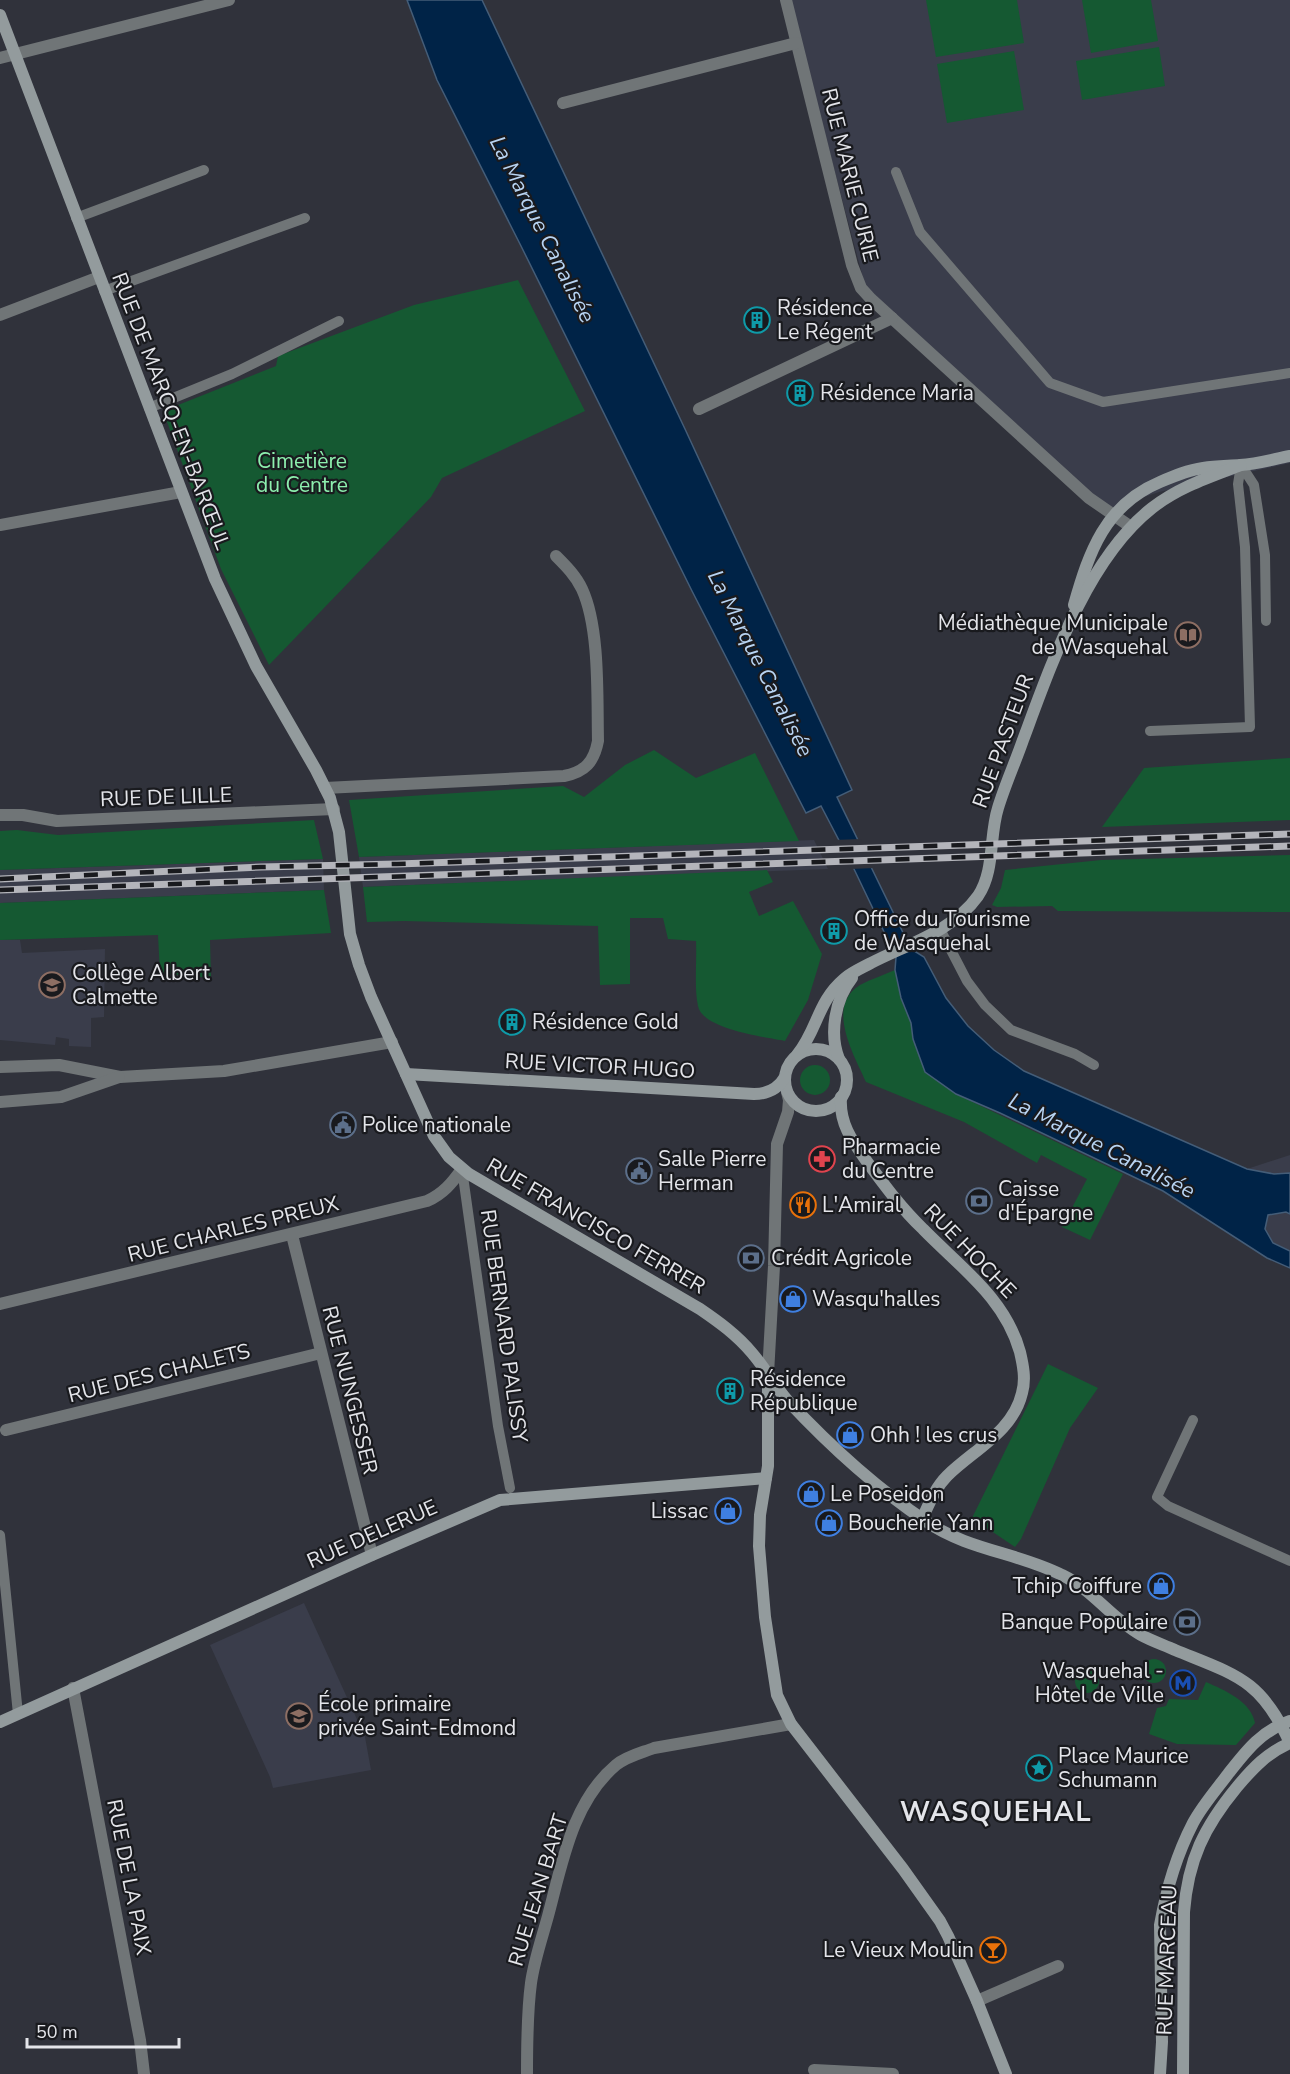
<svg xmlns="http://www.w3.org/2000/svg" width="1290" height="2074" viewBox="0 0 1290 2074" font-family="'Nunito Sans',sans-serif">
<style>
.built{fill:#3a3d4b}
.green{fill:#155932}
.water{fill:#002347;stroke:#445d78;stroke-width:1.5}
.pier{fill:#30323b}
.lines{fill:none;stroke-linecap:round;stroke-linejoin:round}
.lane{stroke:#707577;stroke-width:10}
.street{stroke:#707577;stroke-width:12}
.secondary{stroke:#939b9d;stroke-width:12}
.rail-casing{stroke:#b4b5bb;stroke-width:7}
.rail{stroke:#191a1e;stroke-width:4.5;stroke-dasharray:14;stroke-linecap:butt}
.labels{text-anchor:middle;stroke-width:4.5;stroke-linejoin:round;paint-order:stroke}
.street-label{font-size:21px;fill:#e4e5ea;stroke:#191a1e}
.poi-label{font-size:21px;fill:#e4e5ea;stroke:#191a1e;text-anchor:start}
.park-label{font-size:21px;fill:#8defae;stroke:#191a1e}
.water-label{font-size:22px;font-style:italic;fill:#b8d4f3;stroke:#191a1e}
.district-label{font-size:27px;font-weight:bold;letter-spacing:1.5px;fill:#e4e5ea;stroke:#191a1e}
</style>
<rect width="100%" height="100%" fill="#30323b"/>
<!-- built -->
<g class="built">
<polygon points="789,0 1290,0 1290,463 1159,492 1108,509 866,289"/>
<polygon points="814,840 828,869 363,887 359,857"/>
<polygon points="323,859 324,890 0,903 0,870"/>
<polygon points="0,940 20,940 22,953 105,949 104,1017 91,1018 91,1047 69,1046 69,1039 56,1037 55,1045 0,1040"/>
<polygon points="1290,1155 1290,1268 1267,1258 1247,1169"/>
<polygon points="304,1603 365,1737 371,1770 273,1788 270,1777 210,1645"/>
</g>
<!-- green -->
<g class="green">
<polygon points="926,0 1017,0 1024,43 936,57"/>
<polygon points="1082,0 1151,0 1158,41 1091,53"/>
<polygon points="1159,47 1165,86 1082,100 1076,61"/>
<polygon points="1014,51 1024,110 947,123 937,64"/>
<polygon points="518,280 585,411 442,478 431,497 269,665 221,569 163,411 276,366 278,356 414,305"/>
<polygon points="654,750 696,778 755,753 799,841 359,857 349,800 563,786 584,797 625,765"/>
<polygon points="1290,758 1290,820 1102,827 1144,768"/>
<polygon points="314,820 323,859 0,870 0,831 17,830 58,835"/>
<polygon points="1290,855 1290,912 1058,911 1052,906 997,907 992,905 1001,888 1005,870 1101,860"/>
<path d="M 767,870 L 773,882 L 749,892 L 759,916 L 793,901 L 822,954 L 808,1000 L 785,1041 C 765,1037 702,1029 698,1006 C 694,988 697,961 696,941 L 668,939 L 663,918 L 630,918 L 630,984 L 600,985 L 598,926 L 404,921 L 367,922 L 363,887 Z"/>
<polygon points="324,890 331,933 210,940 211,978 160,973 158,935 0,940 0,903"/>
<path d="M 895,970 L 901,998 L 911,1023 L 913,1039 L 925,1072 L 956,1094 L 1123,1174 L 1090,1240 L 1062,1227 L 1087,1179 L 1041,1155 L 1037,1163 L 964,1122 L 866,1082 C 854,1055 825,1006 860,985 C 871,979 884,975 895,970 Z"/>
<circle cx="815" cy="1080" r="15"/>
<polygon points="1048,1364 1098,1388 1070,1428 1021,1539 1015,1547 972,1518"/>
<circle cx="1154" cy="1671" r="12"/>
<circle cx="1087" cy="1681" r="12"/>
<path d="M 1206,1682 C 1224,1690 1251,1701 1255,1723 L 1236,1745 L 1177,1744 L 1149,1734 L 1157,1708 L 1166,1706 L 1169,1699 L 1198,1700 Z"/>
</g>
<!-- water -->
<polygon class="water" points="407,0 482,0 685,429 852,790 837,797 911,949 924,957 946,998 968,1026 994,1050 1024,1071 1247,1169 1274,1174 1290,1173 1290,1214 1286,1212 1268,1215 1265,1229 1273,1243 1290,1251 1290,1268 1267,1258 1163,1191 1000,1113 956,1094 925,1072 913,1039 911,1023 901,998 895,970 896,957 854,869 821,806 806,813 692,591 521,246 437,80"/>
<!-- pier -->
<polygon class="pier" points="861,839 875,868 850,869 834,840"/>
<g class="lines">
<!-- lane -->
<g class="lane">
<polyline points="896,172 920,232 1050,383 1103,402 1290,373"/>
<polyline points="76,218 204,170"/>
<polyline points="104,291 305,218"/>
<polyline points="149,408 232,374 339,321"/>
<polyline points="1241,465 1254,485 1265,555 1266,621"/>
<polyline points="1150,731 1250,727 1245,547 1238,484 1241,465"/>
<polyline points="940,929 967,981 985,1005 1011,1030 1075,1054 1094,1065"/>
<polyline points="462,1169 498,1426 510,1488"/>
<polyline points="1193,1420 1157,1497 1168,1506 1290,1561"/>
<polyline points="0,1535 18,1714"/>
</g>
<!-- street -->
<g class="street">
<polyline points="786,0 852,265 861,288 871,299 1089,498 1131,527"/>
<polyline points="0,58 229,0"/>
<polyline points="563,103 796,43"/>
<polyline points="0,315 99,277"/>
<polyline points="699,409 892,318"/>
<polyline points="0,525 181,492"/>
<path d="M 325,788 L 564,776 C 585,772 594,762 598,741 C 597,697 600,628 582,589 C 576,576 566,566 556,556"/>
<polyline points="0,815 23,815 57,821 334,809"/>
<polyline points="0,1067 59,1065 120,1077 224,1071 392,1042"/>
<polyline points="0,1102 61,1097 119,1077"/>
<polyline points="292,1235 372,1555"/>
<path d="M 0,1304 L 427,1201 C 443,1194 452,1183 462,1169"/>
<polyline points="768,1374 774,1266 777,1144 788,1112 789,1100 787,1092"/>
<polyline points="6,1430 321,1353"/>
<polyline points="73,1688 140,2040 144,2074"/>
<polyline points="977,2001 1058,1966"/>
<polyline points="814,2070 893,2074"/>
<path d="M 527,2074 C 527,2044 527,2013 531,1983 C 534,1961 542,1938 548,1916 C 562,1864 572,1802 616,1765 C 627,1756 641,1753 654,1748 L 791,1724"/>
</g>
<!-- secondary -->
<g class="secondary">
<path d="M 0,15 L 215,579 L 256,666 L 316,770 L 330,798 L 339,832 L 350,934 L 359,965 L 371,997 L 434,1136 L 449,1157 L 469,1174 L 700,1309 C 719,1322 737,1335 752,1353 C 765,1368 774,1385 787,1400 C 829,1445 876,1488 927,1522 C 968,1550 1019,1553 1062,1575 C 1093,1590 1112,1619 1141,1635 C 1152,1641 1164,1645 1175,1650 C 1236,1675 1261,1679 1290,1743"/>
<path d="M 1074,605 C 1089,552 1105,505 1160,482 C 1174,476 1188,470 1203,468 C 1216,466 1228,466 1240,465 C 1257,464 1274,459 1290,456"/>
<circle cx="816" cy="1080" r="31"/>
<path d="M 797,1055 C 818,1029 817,1002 844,979 C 852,972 862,968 871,963 C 908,944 953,931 978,896 C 995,871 989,836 998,808 C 1005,785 1015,763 1023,740 C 1051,665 1087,559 1152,508 C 1179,487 1210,477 1241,465"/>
<path d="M 839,1059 C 829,1034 835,999 852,978"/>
<path d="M 406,1074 L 754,1094 C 768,1094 778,1089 785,1077"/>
<path d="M 841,1097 C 839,1124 853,1142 868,1163 C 885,1186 902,1209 923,1229 C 961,1268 1005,1298 1020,1352 C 1023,1365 1026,1379 1022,1393 C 1013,1432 973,1450 947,1476 C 935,1488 929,1504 922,1519"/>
<polyline points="768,1374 768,1466 760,1515 759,1546 765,1617 777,1695 791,1724 903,1869 940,1921 948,1936 977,2001 1006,2074"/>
<polyline points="0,1722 372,1555 500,1500 766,1478"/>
<path d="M 1160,2074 L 1162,2042 L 1160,1925 C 1166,1891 1177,1854 1193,1823 C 1202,1806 1216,1790 1228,1774 C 1246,1751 1261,1731 1290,1721"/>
<path d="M 1183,2074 L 1184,1912 C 1188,1860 1204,1827 1237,1787 C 1253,1768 1267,1753 1290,1743"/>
</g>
<!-- rail casing -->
<g class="rail-casing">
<g id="rail">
<polyline points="0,879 261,867 397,864 1290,834"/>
<polyline points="0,890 1290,846"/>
</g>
</g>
<!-- rail -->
<use href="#rail" class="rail"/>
</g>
<!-- icons -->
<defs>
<g id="building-ring" transform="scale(1.35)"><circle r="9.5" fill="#191a1e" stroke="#0f9aa8" stroke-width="1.5"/><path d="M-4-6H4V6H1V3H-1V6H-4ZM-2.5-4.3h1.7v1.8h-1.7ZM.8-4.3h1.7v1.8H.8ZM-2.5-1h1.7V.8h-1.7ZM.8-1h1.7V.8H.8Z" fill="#0f9aa8"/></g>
<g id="library-ring" transform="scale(1.35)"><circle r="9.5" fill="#191a1e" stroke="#8d6e63" stroke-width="1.5"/><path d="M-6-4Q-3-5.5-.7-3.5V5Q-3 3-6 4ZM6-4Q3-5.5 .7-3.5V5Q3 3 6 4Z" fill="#8d6e63"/></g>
<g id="school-ring" transform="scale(1.35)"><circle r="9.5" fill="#191a1e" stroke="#8d6e63" stroke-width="1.5"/><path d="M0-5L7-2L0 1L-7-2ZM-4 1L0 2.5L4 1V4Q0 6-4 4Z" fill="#8d6e63"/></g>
<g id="civic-ring" transform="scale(1.35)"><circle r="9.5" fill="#191a1e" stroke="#5c6f8a" stroke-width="1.5"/><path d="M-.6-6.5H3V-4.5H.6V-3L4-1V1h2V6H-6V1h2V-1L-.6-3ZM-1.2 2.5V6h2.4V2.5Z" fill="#5c6f8a"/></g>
<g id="pharmacy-ring" transform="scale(1.35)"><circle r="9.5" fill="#191a1e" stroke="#e0444e" stroke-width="1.5"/><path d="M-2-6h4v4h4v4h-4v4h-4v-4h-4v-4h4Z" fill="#e0444e"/></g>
<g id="bank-ring" transform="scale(1.35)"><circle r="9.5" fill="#191a1e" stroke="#5c6f8a" stroke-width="1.5"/><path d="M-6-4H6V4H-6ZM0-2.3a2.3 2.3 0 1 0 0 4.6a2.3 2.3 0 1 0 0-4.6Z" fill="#5c6f8a"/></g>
<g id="restaurant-ring" transform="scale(1.35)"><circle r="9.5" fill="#191a1e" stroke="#e8710a" stroke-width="1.5"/><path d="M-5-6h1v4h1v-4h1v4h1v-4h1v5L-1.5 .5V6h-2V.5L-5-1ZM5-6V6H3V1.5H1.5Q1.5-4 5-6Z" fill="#e8710a"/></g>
<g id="shop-ring" transform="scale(1.35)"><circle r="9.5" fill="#191a1e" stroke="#3f7fe0" stroke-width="1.5"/><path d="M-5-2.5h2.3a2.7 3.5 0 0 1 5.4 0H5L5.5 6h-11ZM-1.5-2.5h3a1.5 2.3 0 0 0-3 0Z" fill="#3f7fe0"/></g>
<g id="metro-ring" transform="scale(1.35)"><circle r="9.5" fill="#191a1e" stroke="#1a4fb4" stroke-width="1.5"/><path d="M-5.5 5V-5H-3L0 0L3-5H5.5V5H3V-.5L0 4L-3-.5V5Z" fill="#1a4fb4"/></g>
<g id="sight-ring" transform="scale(1.35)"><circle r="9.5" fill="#191a1e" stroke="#0f9aa8" stroke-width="1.5"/><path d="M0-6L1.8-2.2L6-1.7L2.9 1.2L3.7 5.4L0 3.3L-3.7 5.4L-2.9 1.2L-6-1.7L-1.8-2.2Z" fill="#0f9aa8"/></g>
<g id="bar-ring" transform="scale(1.35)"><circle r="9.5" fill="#191a1e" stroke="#e8710a" stroke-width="1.5"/><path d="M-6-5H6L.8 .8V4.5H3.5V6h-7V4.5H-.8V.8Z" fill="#e8710a"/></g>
</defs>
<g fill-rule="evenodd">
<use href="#building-ring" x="757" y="320"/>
<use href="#building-ring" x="800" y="393"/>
<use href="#library-ring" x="1188" y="635"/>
<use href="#building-ring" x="834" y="931"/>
<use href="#school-ring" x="52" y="985"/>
<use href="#building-ring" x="512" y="1022"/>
<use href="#civic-ring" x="343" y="1125"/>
<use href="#pharmacy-ring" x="822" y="1159"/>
<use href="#civic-ring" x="639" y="1171"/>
<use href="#bank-ring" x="979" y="1201"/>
<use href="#restaurant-ring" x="803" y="1205"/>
<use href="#bank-ring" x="751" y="1258"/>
<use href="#shop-ring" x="793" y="1299"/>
<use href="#building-ring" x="730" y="1391"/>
<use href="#shop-ring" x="850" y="1435"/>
<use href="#shop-ring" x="811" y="1494"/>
<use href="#shop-ring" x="728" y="1511"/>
<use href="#shop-ring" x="829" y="1523"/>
<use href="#shop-ring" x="1161" y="1586"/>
<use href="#bank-ring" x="1187" y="1622"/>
<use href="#metro-ring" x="1183" y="1683"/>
<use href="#school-ring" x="299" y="1716"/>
<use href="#sight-ring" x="1039" y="1768"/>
<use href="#bar-ring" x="993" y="1950"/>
</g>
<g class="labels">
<!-- street labels -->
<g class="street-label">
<text transform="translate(850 175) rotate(76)" y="7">RUE MARIE CURIE</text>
<text transform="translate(171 411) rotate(69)" y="7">RUE DE MARCQ-EN-BARŒUL</text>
<text transform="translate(1003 741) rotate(-70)" y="7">RUE PASTEUR</text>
<text transform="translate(166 797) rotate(-2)" y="7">RUE DE LILLE</text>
<text transform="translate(600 1066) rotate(3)" y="7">RUE VICTOR HUGO</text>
<text transform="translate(596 1226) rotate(30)" y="7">RUE FRANCISCO FERRER</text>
<text transform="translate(233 1229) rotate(-14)" y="7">RUE CHARLES PREUX</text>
<text transform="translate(970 1251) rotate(46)" y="7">RUE HOCHE</text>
<text transform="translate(504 1326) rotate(82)" y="7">RUE BERNARD PALISSY</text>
<text transform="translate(159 1373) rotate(-14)" y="7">RUE DES CHALETS</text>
<text transform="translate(350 1390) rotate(76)" y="7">RUE NUNGESSER</text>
<text transform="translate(372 1534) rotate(-24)" y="7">RUE DELERUE</text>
<text transform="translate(129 1877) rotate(79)" y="7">RUE DE LA PAIX</text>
<text transform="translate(538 1890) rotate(-73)" y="7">RUE JEAN BART</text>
<text transform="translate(1167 1960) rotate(-88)" y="7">RUE MARCEAU</text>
</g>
<!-- poi labels -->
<g class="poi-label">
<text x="777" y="315">Résidence<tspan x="777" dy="24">Le Régent</tspan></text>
<text x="820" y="400">Résidence Maria</text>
<text x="1168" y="630" text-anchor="end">Médiathèque Municipale<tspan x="1168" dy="24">de Wasquehal</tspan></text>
<text x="854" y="926">Office du Tourisme<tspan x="854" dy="24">de Wasquehal</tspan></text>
<text x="72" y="980">Collège Albert<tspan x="72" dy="24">Calmette</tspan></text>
<text x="532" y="1029">Résidence Gold</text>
<text x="362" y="1132">Police nationale</text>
<text x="842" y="1154">Pharmacie<tspan x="842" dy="24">du Centre</tspan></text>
<text x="658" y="1166">Salle Pierre<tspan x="658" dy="24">Herman</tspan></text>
<text x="998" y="1196">Caisse<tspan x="998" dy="24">d'Épargne</tspan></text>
<text x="822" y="1212">L'Amiral</text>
<text x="771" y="1265">Crédit Agricole</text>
<text x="812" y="1306">Wasqu'halles</text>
<text x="750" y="1386">Résidence<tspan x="750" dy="24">République</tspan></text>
<text x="870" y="1442">Ohh ! les crus</text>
<text x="830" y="1501">Le Poseidon</text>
<text x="708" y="1518" text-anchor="end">Lissac</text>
<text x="848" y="1530">Boucherie Yann</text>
<text x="1142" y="1593" text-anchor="end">Tchip Coiffure</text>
<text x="1168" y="1629" text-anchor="end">Banque Populaire</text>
<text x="1164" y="1678" text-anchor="end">Wasquehal -<tspan x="1164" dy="24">Hôtel de Ville</tspan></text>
<text x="318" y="1711">École primaire<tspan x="318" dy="24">privée Saint-Edmond</tspan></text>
<text x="1058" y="1763">Place Maurice<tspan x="1058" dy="24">Schumann</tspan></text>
<text x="974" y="1957" text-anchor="end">Le Vieux Moulin</text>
</g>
<!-- park labels -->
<g class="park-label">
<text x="302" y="468">Cimetière<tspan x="302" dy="24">du Centre</tspan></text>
</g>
<!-- water labels -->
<g class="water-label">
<text transform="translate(543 229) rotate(63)" y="8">La Marque Canalisée</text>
<text transform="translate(761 663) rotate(63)" y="8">La Marque Canalisée</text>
<text transform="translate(1102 1145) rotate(27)" y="8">La Marque Canalisée</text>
</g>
<!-- district labels -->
<g class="district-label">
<text x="996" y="1821">WASQUEHAL</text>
</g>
</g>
<!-- scale -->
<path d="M27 2038v9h152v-9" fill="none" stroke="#e4e5ea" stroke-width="3"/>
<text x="36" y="2038" font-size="18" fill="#e4e5ea" stroke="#191a1e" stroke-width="4.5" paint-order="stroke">50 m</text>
</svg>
